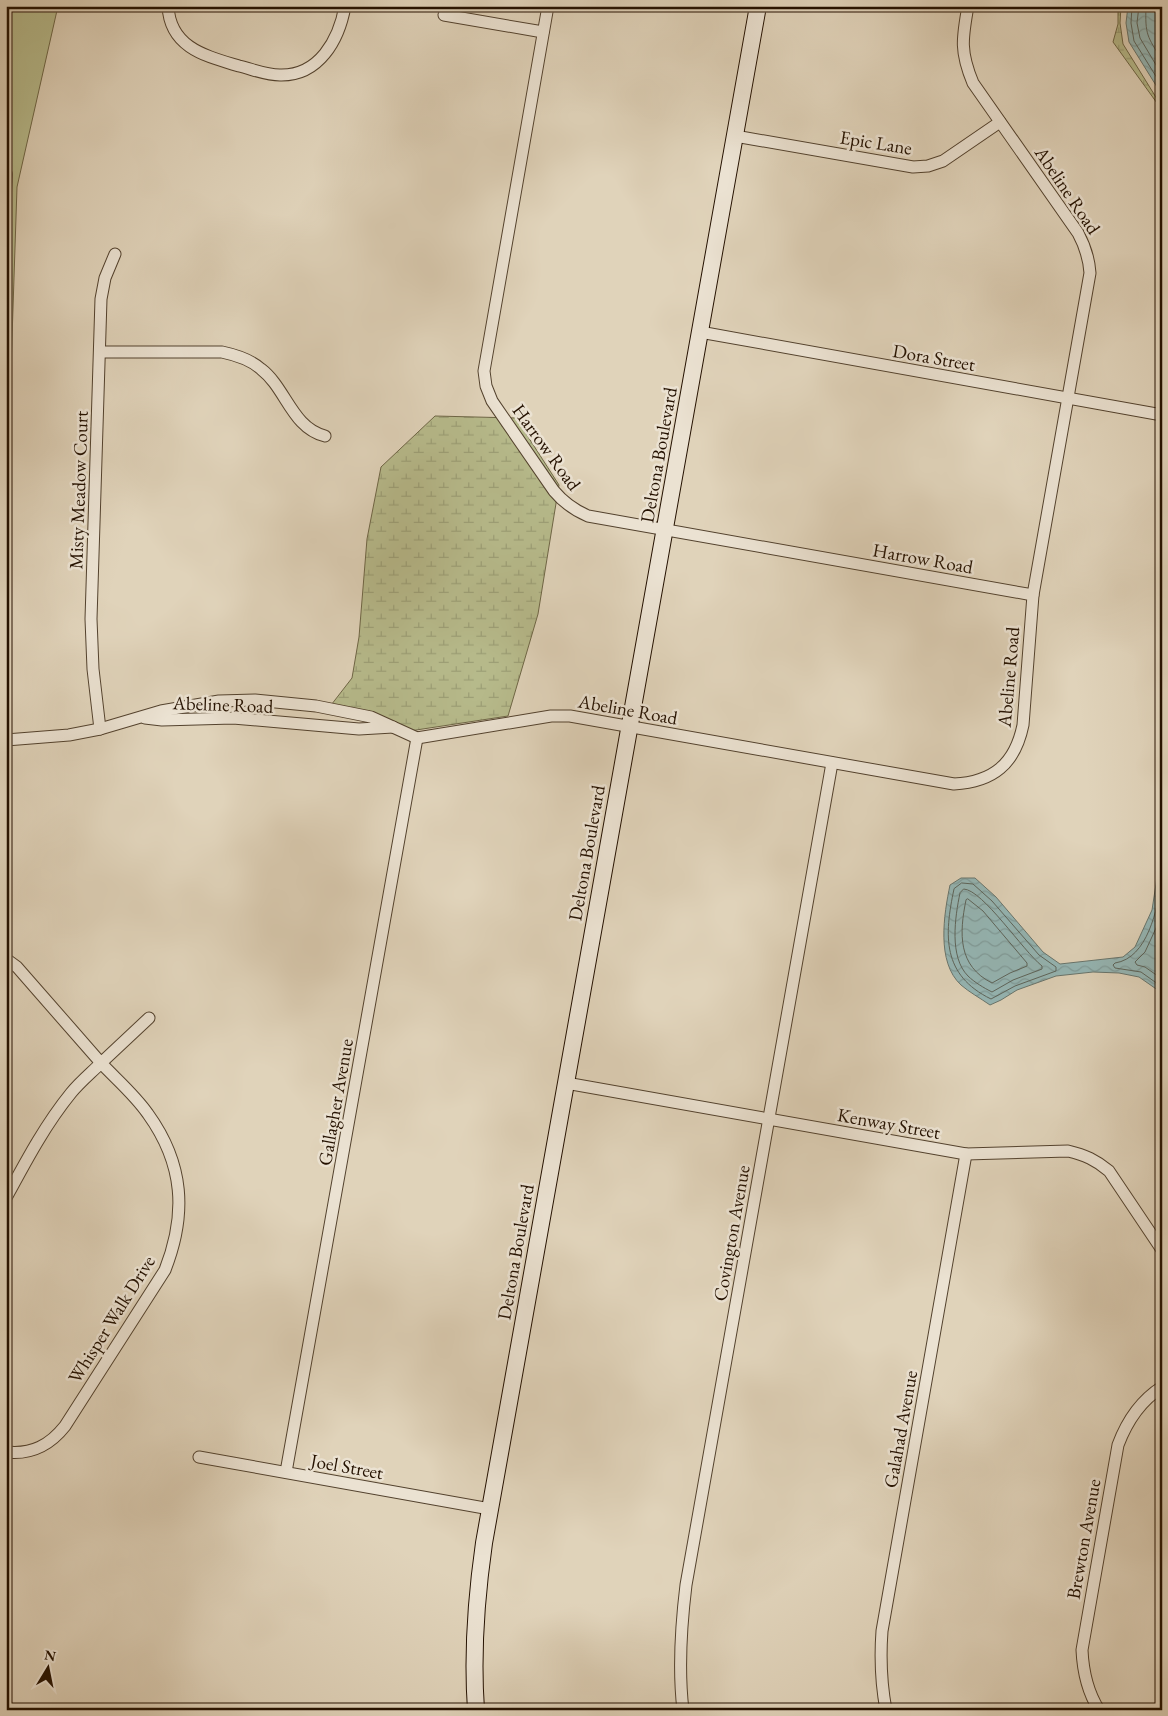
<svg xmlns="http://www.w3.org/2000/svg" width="1168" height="1716" viewBox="0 0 1168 1716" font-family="'EB Garamond',serif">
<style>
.grass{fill:#b7bb8c;stroke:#6e6646}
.wetland{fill:url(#wetland-marsh);stroke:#6e6646}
.water{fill:url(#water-waves);stroke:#68756d}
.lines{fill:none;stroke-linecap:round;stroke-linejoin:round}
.shore{stroke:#5c645b;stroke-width:1}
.lane-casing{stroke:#53422e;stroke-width:8}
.street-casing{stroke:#53422e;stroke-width:13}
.secondary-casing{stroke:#241100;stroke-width:18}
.lane{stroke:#ebe2d2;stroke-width:5.5}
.street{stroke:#ebe2d2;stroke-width:11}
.secondary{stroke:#ebe2d2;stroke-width:16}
.labels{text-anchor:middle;stroke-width:5;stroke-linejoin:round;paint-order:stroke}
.street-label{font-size:19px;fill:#241100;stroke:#ebe2d2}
</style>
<defs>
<pattern id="wetland-marsh" width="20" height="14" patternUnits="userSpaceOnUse" patternTransform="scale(1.25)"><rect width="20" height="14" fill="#b7bb8c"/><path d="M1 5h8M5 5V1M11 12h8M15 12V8" fill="none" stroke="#9da077"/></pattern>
<pattern id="water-waves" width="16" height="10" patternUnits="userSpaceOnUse" patternTransform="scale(1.25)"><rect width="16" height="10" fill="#95b7b6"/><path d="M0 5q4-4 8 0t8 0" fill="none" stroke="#809c9b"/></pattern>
</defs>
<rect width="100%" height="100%" fill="#e0d3ba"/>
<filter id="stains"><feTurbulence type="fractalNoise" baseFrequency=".004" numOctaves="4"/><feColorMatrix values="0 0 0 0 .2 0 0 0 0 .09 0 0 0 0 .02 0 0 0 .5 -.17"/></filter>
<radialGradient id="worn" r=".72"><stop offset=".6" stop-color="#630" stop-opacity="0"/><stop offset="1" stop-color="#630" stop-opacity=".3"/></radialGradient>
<!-- grass -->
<polygon class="grass" points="6,6 58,6 17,187 6,520"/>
<!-- wetland -->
<g class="wetland">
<polygon points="1118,6 1121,6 1120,23 1123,44 1162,107 1162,110 1113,42 1118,24"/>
<polygon points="435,416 516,418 559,485 538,614 508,716 403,732 328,709 352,678 359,637 367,539 381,467"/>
</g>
<!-- water -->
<g class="water">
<polygon points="1128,6 1162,6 1162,95 1129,42 1126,23"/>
<path d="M 1162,812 L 1162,993 L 1139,977 L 1119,973 L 1093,972 L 1056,976 L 1017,990 L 1001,1000 L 990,1005 C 980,998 969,992 961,985 C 936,962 944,914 950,885 L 961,878 L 975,878 L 996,897 L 1043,952 L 1060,964 L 1123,957 L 1135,947 L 1152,910 L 1158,871 Z"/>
</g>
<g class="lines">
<!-- shore -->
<g class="shore">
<polyline points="1132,6 1131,23 1134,41 1162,86"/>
<polyline points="1139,6 1137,23 1140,38 1162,75"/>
<path d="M 1146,6 C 1145,35 1147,36 1162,60"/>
<path d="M 1162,881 C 1157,909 1148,958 1115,963 L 1113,965 L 1115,968 L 1141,972 L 1162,987"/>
<path d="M 962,883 L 973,884 L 992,901 L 1039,955 L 1056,967 L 1056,971 L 1015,986 L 991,999 C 942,975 944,936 954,889 Z"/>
<path d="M 964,889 C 983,890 1023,951 1042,966 L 1042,969 L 1013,980 L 992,992 C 984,988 974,982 968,976 C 949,957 955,917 960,893 Z"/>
<path d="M 968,899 L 983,911 L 1027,963 L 1027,966 L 1010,973 L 992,983 C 958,966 959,934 966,900 Z"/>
<polyline points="1162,915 1145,952 1135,962 1137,965 1145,967 1162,979"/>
</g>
<!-- lane casing -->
<g class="lane-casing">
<polyline id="lane" points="6,166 9,174 6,228"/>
</g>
<!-- street casing -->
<g class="street-casing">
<g id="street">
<path d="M 168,6 C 170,48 206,56 239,66 C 252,69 266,75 280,75 C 319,76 339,40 345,6"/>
<path d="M 548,6 L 484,371 L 486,386 L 492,401 L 554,491 C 564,503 574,510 588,516 L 1033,595"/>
<polyline points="444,15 543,32"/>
<polyline points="735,136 913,167 928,166 943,161 1000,122"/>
<polyline points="700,332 1162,415"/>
<path d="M 100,352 L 222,352 C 236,355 250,359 261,369 C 286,388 292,428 325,436"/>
<polyline points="145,718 162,720 233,718 359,729 393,727"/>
<polyline points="100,729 93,669 91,619 101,299 105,278 115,254"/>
<path d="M 6,740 L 69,735 L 100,729 L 161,711 L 219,701 L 255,700 L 316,706 L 371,717 L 417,738 L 551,716 L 570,716 L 954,784 C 993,782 1015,764 1023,725 L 1033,595 L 1090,273 C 1089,258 1085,246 1078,233 L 973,83 C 960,52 962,39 968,6"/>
<polyline points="6,959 17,967 101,1063 149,1018"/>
<path d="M 566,1083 L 966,1154 L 1068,1151 C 1085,1155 1096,1160 1109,1171 L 1162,1250"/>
<path d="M 6,1198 C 26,1161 45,1125 71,1093 C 80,1082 91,1073 101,1063 C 116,1079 135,1095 148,1114 C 184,1164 187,1214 165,1270 L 65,1426 C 50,1445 32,1455 6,1452"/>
<polyline points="199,1457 490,1509"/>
<polyline points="286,1472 417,738"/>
<path d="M 683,1710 C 678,1668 681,1626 686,1585 L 832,763"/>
<path d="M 886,1710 C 881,1683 880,1658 882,1631 L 966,1154"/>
<path d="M 1099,1710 C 1087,1691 1083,1672 1082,1650 L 1118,1445 C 1127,1421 1140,1401 1162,1387"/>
</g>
</g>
<!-- secondary casing -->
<g class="secondary-casing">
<path id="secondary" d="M 476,1710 C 472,1654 476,1599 484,1543 L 758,6"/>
</g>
<!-- lane -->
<use href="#lane" class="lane"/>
<!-- street -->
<use href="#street" class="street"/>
<!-- secondary -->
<use href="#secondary" class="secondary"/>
</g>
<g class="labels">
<!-- street labels -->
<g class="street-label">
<text transform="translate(876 142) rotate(9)" y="7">Epic Lane</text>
<text transform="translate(1068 190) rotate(56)" y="7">Abeline Road</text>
<text transform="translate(934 357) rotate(10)" y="7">Dora Street</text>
<text transform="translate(547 447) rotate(54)" y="7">Harrow Road</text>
<text transform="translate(658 455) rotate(-80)" y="7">Deltona Boulevard</text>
<text transform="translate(78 490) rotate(-88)" y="7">Misty Meadow Court</text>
<text transform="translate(923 558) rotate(10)" y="7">Harrow Road</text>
<text transform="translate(1008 677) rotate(-85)" y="7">Abeline Road</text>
<text transform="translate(223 704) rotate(2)" y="7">Abeline Road</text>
<text transform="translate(628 709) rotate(10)" y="7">Abeline Road</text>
<text transform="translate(586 853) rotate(-80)" y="7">Deltona Boulevard</text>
<text transform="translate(335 1102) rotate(-80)" y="7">Gallagher Avenue</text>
<text transform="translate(889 1123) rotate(10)" y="7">Kenway Street</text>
<text transform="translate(731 1233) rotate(-80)" y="7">Covington Avenue</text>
<text transform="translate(515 1252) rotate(-80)" y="7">Deltona Boulevard</text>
<text transform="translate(111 1319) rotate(-58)" y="7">Whisper Walk Drive</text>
<text transform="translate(900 1429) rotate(-80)" y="7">Galahad Avenue</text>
<text transform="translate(347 1466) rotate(10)" y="7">Joel Street</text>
<text transform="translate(1083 1539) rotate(-80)" y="7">Brewton Avenue</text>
</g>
</g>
<!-- margin -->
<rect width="1168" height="1716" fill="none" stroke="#e0d3ba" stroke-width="25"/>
<rect x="8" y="8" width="1153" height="1701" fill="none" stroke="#241100" stroke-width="2.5"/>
<rect x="12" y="12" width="1143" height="1691" fill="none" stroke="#241100"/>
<!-- north arrow -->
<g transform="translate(48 1668) rotate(10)" stroke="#ebe2d2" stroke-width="4" paint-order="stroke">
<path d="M0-4L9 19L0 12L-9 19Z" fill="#241100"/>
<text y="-8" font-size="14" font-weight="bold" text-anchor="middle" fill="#241100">N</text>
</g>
<rect width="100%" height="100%" filter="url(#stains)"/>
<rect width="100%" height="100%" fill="url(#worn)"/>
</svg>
